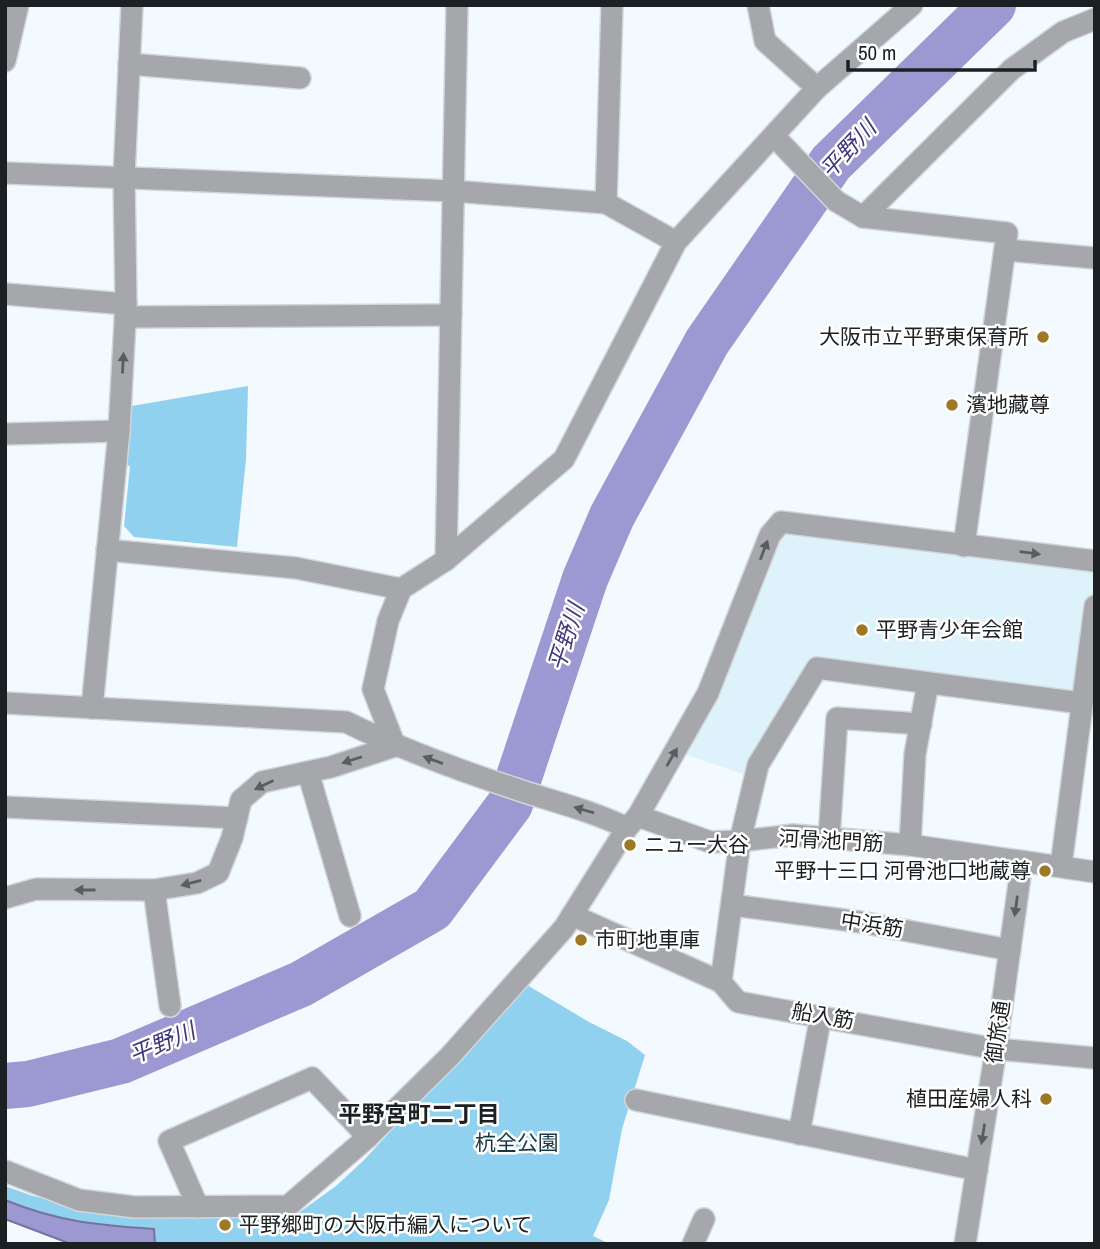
<svg xmlns="http://www.w3.org/2000/svg" width="1100" height="1249" viewBox="0 0 1100 1249" font-family="'Archivo Narrow','Noto Sans JP',sans-serif">
<style>
.built{fill:#def2fb}
.green{fill:#90d1f0}
.water{fill:#9b98d2;stroke:#75749d;stroke-width:2}
.lines{fill:none;stroke-linecap:round;stroke-linejoin:round}
.river{stroke:#9b98d2;stroke-width:46}
.minor-casing{stroke:#d0d7dc;stroke-width:24}
.minor{stroke:#a5a7ab;stroke-width:21}
.oneway{fill:#5a5d60}
.poi-dot{fill:#9e7825;stroke:#fff;stroke-width:2.5}
.labels{text-anchor:middle;stroke-width:5;stroke-linejoin:round;paint-order:stroke}
.poi-label{font-size:21px;fill:#1c2022;stroke:#fff;text-anchor:start}
.street-label{font-size:21px;fill:#1c2022;stroke:#fff}
.park-label{font-size:21px;fill:#163745;stroke:#fff}
.water-label{font-size:23px;font-style:italic;fill:#41377d;stroke:#fff}
.neighbourhood-label{font-size:23px;font-weight:bold;fill:#1c2022;stroke:#fff}
</style>
<rect width="100%" height="100%" fill="#f2faff"/>
<!-- built -->
<polygon class="built" points="781,522 1095,561 1095,606 1081,703 818,668 755,778 675,751"/>
<!-- green -->
<g class="green">
<polygon points="248,386 246,459 237,547 134,537 124,526 130,466 124,465 126,407"/>
<polygon points="527,985 589,1022 627,1041 645,1055 622,1129 609,1200 593,1236 610,1244 75,1244 5,1212 5,1186 33,1196 123,1217 169,1218 232,1214 297,1214 336,1186 363,1161"/>
</g>
<!-- water -->
<path class="water" d="M 5,1200 C 59,1222 97,1225 154,1229 L 155,1244 L 71,1244 L 5,1219 Z"/>
<g class="lines">
<!-- river -->
<polyline class="river" points="5,1086 28,1084 121,1061 301,984 432,909 510,804 585,579 612,516 707,342 831,163 993,5"/>
<!-- minor casing -->
<g class="minor-casing">
<g id="minor">
<polyline points="758,5 765,41 817,88"/>
<polyline points="5,61 18,5"/>
<polyline points="129,64 300,78"/>
<polyline points="774,136 836,201 863,217 1007,233 964,546"/>
<polyline points="5,173 453,191 606,203 676,242"/>
<polyline points="606,203 612,5"/>
<polyline points="863,217 1012,69 1063,32 1095,19"/>
<polyline points="1006,250 1095,258"/>
<polyline points="5,294 126,304"/>
<polyline points="125,317 451,315"/>
<polyline points="5,434 119,431"/>
<polyline points="107,550 296,568 401,589"/>
<polyline points="446,560 457,5"/>
<path d="M 5,703 L 346,722 C 401,749 458,770 516,789 C 554,802 590,810 627,828"/>
<polyline points="92,708 119,431 126,304 124,176 132,5"/>
<polyline points="395,746 373,689 388,621 401,589 446,560 564,459 676,242 817,88 912,5"/>
<polyline points="308,772 350,916"/>
<polyline points="5,807 237,818"/>
<polyline points="638,816 710,842 740,841 793,835 910,845 1095,872"/>
<polyline points="829,838 837,718 921,724"/>
<polyline points="910,845 915,754 928,683"/>
<polyline points="1061,866 1095,606"/>
<polyline points="154,890 170,1006"/>
<polyline points="5,898 36,889 154,890 197,883 218,873 232,838 241,800 262,782 331,767 395,746"/>
<polyline points="732,905 860,922 1010,950"/>
<polyline points="572,915 721,982 738,1002 996,1049 1095,1058"/>
<polyline points="721,982 740,841 758,765 817,668 1081,703"/>
<polyline points="636,1100 977,1170"/>
<polyline points="799,1134 821,1015"/>
<polyline points="5,1171 79,1200 135,1207 288,1206 368,1137 450,1056 564,928 627,828 638,816 708,693 770,535 781,522 1095,561"/>
<polyline points="198,1207 169,1141 312,1078 368,1137"/>
<polyline points="693,1244 704,1219"/>
<polyline points="965,1244 996,1049 1022,862"/>
</g>
</g>
<!-- minor -->
<use href="#minor" class="minor"/>
</g>
<!-- one-way arrows -->
<defs><path id="oneway-solid" d="M-6-.8H1V-3.2L6.5 0L1 3.2V.8H-6Z" transform="scale(1.75)"/></defs>
<g class="oneway">
<use href="#oneway-solid" transform="translate(123 363) rotate(-87)"/>
<use href="#oneway-solid" transform="translate(764 550) rotate(-69)"/>
<use href="#oneway-solid" transform="translate(1030 553) rotate(7)"/>
<use href="#oneway-solid" transform="translate(672 757) rotate(-60)"/>
<use href="#oneway-solid" transform="translate(352 760) rotate(162)"/>
<use href="#oneway-solid" transform="translate(433 760) rotate(-160)"/>
<use href="#oneway-solid" transform="translate(264 785) rotate(154)"/>
<use href="#oneway-solid" transform="translate(584 810) rotate(-164)"/>
<use href="#oneway-solid" transform="translate(191 883) rotate(166)"/>
<use href="#oneway-solid" transform="translate(85 890) rotate(-180)"/>
<use href="#oneway-solid" transform="translate(1016 906) rotate(98)"/>
<use href="#oneway-solid" transform="translate(983 1134) rotate(99)"/>
</g>
<!-- markers -->
<g class="poi-dot">
<circle cx="1043" cy="337" r="7"/>
<circle cx="952" cy="405" r="7"/>
<circle cx="862" cy="630" r="7"/>
<circle cx="630" cy="845" r="7"/>
<circle cx="1045" cy="871" r="7"/>
<circle cx="581" cy="940" r="7"/>
<circle cx="1046" cy="1099" r="7"/>
<circle cx="225" cy="1225" r="7"/>
</g>
<g class="labels">
<!-- poi labels -->
<g class="poi-label">
<text x="1029" y="344" text-anchor="end">大阪市立平野東保育所</text>
<text x="966" y="412">濱地藏尊</text>
<text x="876" y="637">平野青少年会館</text>
<text x="644" y="852">ニュー大谷</text>
<text x="1031" y="878" text-anchor="end">平野十三口 河骨池口地蔵尊</text>
<text x="595" y="947">市町地車庫</text>
<text x="1032" y="1106" text-anchor="end">植田産婦人科</text>
<text x="239" y="1232">平野郷町の大阪市編入について</text>
</g>
<!-- street labels -->
<g class="street-label">
<text transform="translate(831 841) rotate(3)" y="7">河骨池門筋</text>
<text transform="translate(872 925) rotate(9)" y="7">中浜筋</text>
<text transform="translate(823 1016) rotate(10)" y="7">船入筋</text>
<text transform="translate(998 1032) rotate(-82)" y="7">御旅通</text>
</g>
<!-- park labels -->
<g class="park-label">
<text x="517" y="1150">杭全公園</text>
</g>
<!-- water labels -->
<g class="water-label">
<text transform="translate(848 149) rotate(-47)" y="8">平野川</text>
<text transform="translate(566 637) rotate(-72)" y="8">平野川</text>
<text transform="translate(162 1043) rotate(-23)" y="8">平野川</text>
</g>
<!-- neighbourhood labels -->
<g class="neighbourhood-label">
<text x="419" y="1122">平野宮町二丁目</text>
</g>
</g>
<!-- border -->
<rect width="1100" height="1249" fill="none" stroke="#1c2022" stroke-width="14"/>
<!-- scale -->
<path d="M848 60v10h187v-10" fill="none" stroke="#1c2022" stroke-width="3.5"/>
<text x="858" y="60" font-size="21" fill="#1c2022" stroke="#ffffff" stroke-width="5" paint-order="stroke">50 m</text>
</svg>
